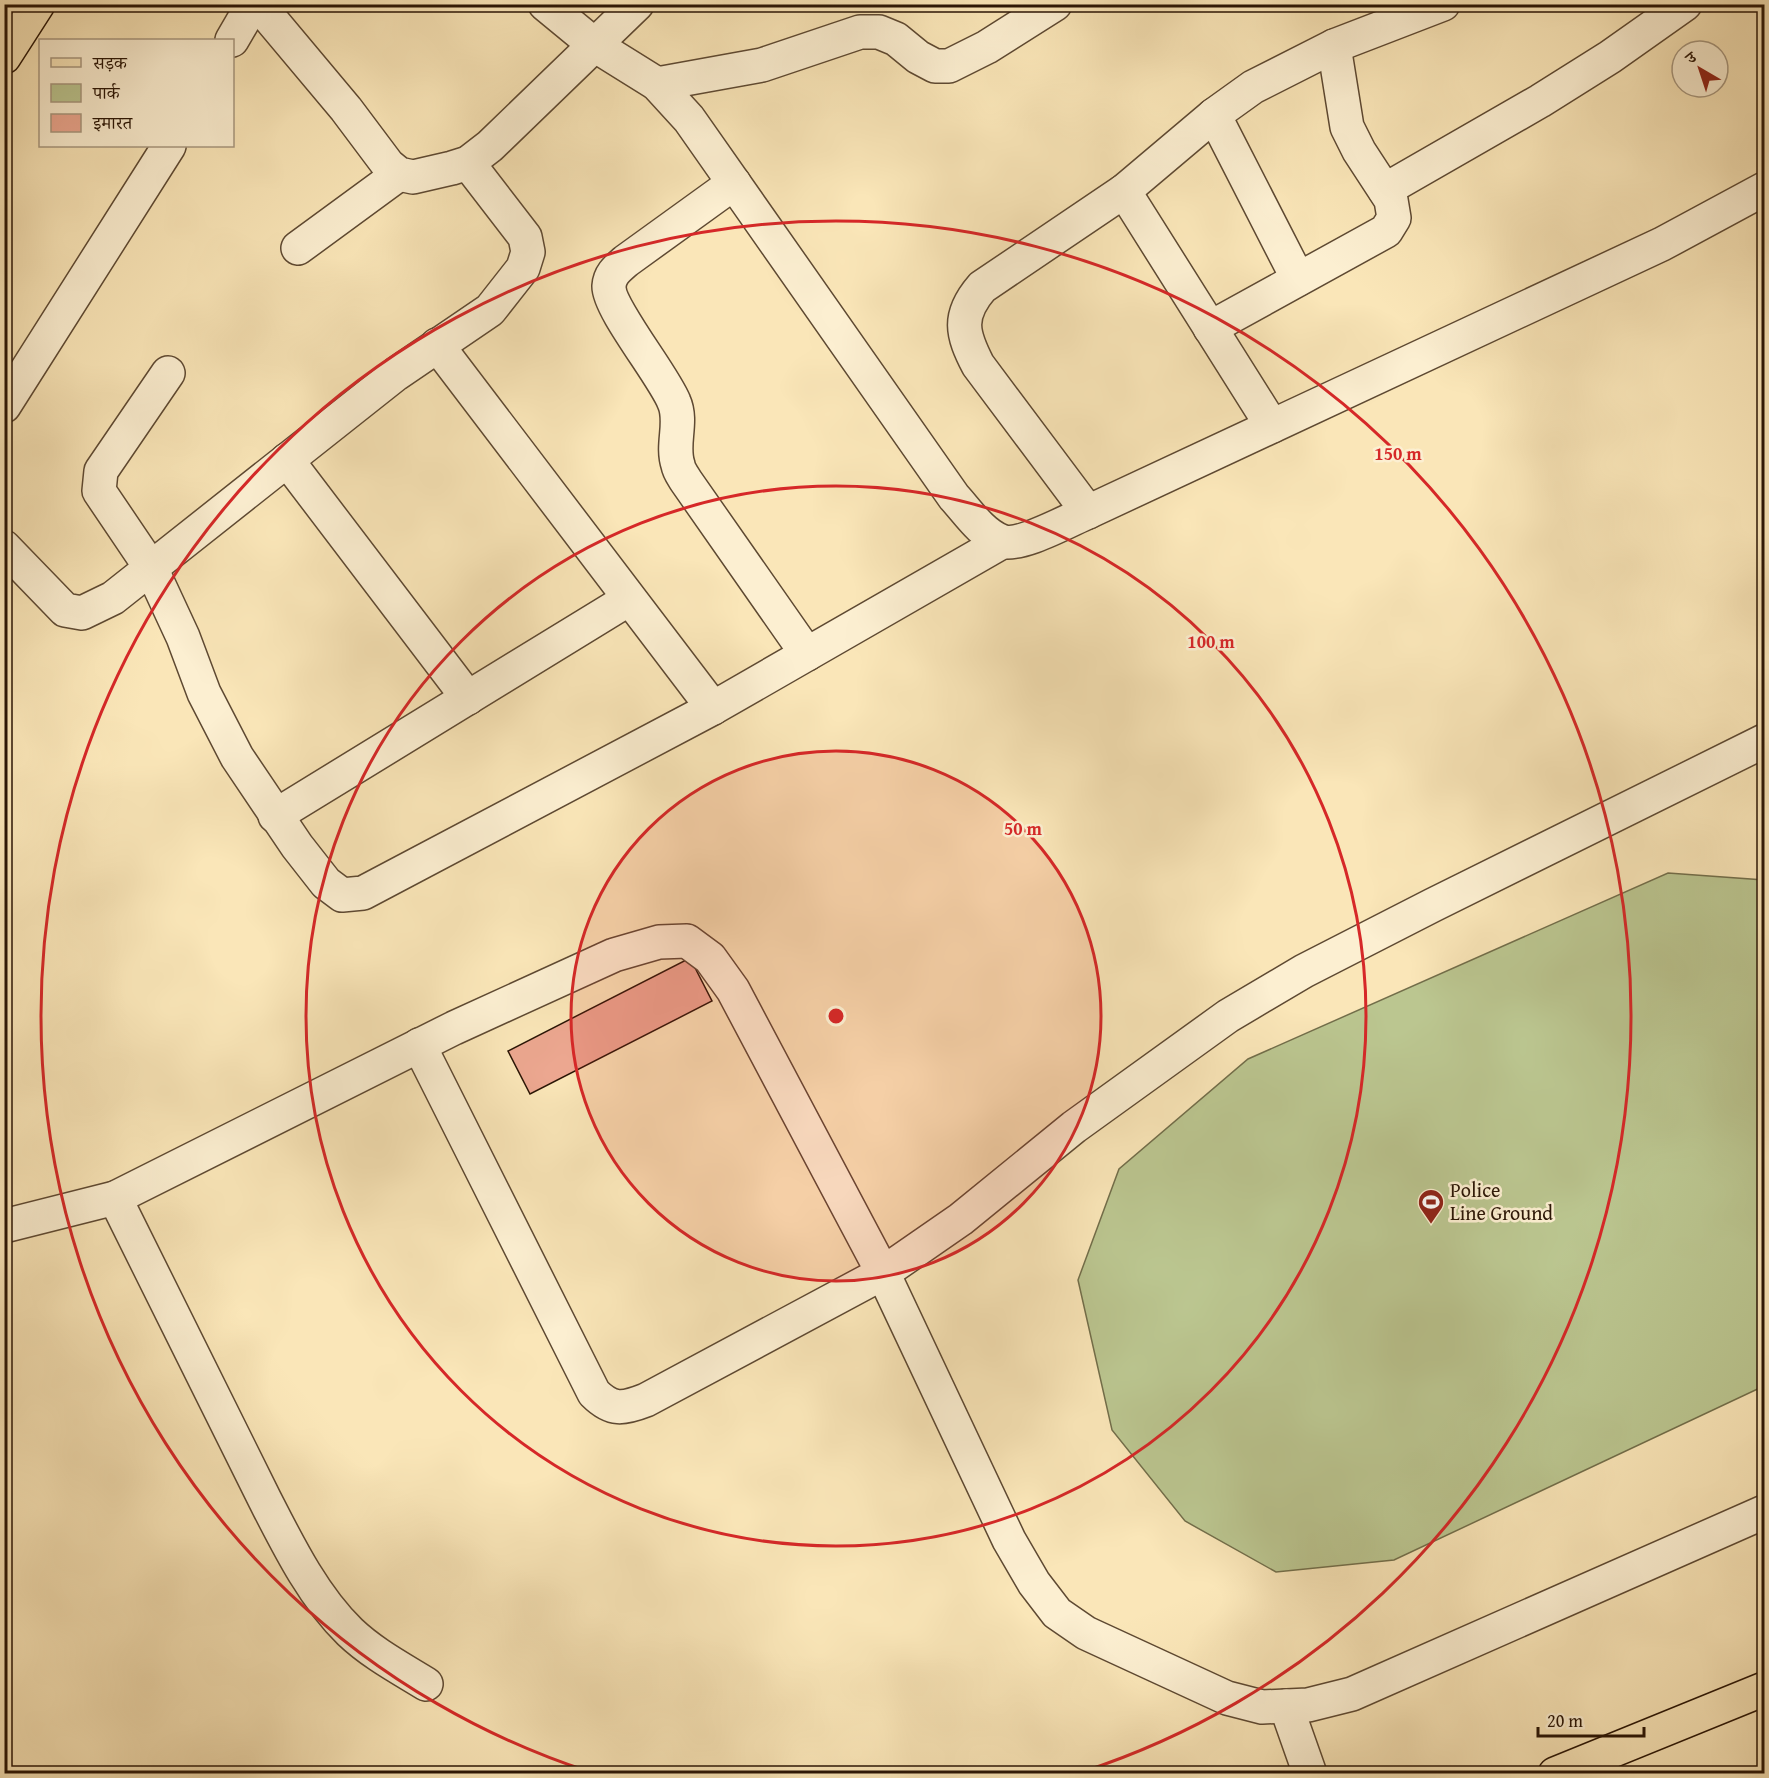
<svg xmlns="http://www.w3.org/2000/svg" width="1769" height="1778" viewBox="0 0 1769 1778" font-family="'Gentium Book Plus','Noto Serif Devanagari',serif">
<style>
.green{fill:#bbc690;stroke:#726e4a;stroke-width:1.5}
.building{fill:#eca790;stroke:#2a1505;stroke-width:1.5}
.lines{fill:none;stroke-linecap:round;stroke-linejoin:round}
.minor-casing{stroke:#5e4932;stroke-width:36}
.primary-casing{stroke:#2a1505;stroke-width:36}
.minor{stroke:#fcefd1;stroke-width:33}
.primary{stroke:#fae6b8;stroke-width:33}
.ring{fill:none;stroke:#d62828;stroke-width:3}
.labels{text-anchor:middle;stroke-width:5;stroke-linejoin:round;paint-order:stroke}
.poi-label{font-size:20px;fill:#2a1505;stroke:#fcefd1;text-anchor:start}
.centre{fill:#d62828;stroke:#fcefd1;stroke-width:3}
.ring-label{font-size:18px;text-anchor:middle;font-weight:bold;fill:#d62828;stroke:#fcefd1;stroke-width:5;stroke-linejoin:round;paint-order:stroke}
</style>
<rect width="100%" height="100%" fill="#fae6b8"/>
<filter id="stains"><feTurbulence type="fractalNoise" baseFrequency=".00333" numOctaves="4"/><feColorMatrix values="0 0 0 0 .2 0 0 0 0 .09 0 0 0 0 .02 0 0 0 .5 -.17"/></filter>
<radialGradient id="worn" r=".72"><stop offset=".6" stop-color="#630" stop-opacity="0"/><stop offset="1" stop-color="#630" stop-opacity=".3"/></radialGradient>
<!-- green -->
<polygon class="green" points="1668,873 1764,880 1764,1386 1394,1560 1276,1572 1185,1521 1112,1430 1078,1280 1119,1169 1248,1059"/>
<!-- building -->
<polygon class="building" points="690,958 712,1001 530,1094 508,1051"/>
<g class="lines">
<!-- minor casing -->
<g class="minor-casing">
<g id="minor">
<polyline points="258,4 346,109 388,165 399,174 413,177 452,168 468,163 490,146 637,4"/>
<path d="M 545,4 L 596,46 L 657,84 L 689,119 L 954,497 C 967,511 981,533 1001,541 C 1019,548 1069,520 1088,512 L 1662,244 L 1764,189"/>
<polyline points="232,40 253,4"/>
<polyline points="657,84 762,65 860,32 879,32 896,39 918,57 935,66 949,66 987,47 1055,4"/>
<polyline points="1214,115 1298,279"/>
<path d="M 734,183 L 626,261 C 617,269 610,274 609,286 C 608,308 664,376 674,402 C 683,422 671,444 678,465 C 679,471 683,476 686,481 L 807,654"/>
<polyline points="1385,190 1540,101 1610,57 1685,4"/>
<polyline points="1124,191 1272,426"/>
<polyline points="298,248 399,174"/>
<polyline points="1210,328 1386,231 1394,218 1391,200 1359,151 1347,127 1334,46"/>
<polyline points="437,345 713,708"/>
<polyline points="168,373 101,471 99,491 151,568 183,637 204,693 237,757 297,846 326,883 342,895 363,893 713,708 1002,542"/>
<polyline points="4,406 169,146"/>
<polyline points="287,460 468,698"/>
<path d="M 1088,512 L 978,365 C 962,334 957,316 982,287 L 1124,191 L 1214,115 L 1253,87 L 1334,46 L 1443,4"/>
<polyline points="4,547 65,610 82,613 113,598 396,374 490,310 523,268 528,252 525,237 468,163"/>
<polyline points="275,816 629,599"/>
<path d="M 419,1045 L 594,1393 C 612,1411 623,1409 646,1400 L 883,1273 L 961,1219 L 1074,1127 L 1228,1016 L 1304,971 L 1433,905 L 1764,741"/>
<path d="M 115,1198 L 265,1500 C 288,1545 313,1596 350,1632 C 372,1653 400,1668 426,1684"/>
<polyline points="4,1226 115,1198 454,1028 614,955 659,942 687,941 710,958 733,990 883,1273 1009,1540 1034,1583 1057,1613 1086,1633 1227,1698 1262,1707 1308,1705 1352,1694 1764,1512"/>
<polyline points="1286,1706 1310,1774"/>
</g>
</g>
<!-- primary casing -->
<g class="primary-casing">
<g id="primary">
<polyline points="4,57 38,4"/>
<polyline points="1555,1774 1764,1689"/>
</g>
</g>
<!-- minor -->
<use href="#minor" class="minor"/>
<!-- primary -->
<use href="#primary" class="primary"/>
</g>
<!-- distance rings -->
<circle cx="836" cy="1016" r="265" fill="#d62828" fill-opacity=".12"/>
<g class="ring">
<circle cx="836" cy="1016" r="265"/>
<circle cx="836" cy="1016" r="530"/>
<path d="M590 1772A795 795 0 1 1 1082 1772"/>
</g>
<!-- icons -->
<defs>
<g id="stadium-pin" transform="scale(1.35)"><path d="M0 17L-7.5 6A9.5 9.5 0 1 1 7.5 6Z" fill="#8f2418" stroke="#fcefd1"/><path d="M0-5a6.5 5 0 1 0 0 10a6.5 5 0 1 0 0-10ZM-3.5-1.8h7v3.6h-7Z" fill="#fff"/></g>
</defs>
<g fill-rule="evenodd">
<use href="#stadium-pin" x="1431" y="1202"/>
</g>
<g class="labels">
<!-- poi labels -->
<g class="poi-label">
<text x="1450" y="1197">Police<tspan x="1450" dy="23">Line Ground</tspan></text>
</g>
</g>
<circle cx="836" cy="1016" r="9" class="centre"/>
<g class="ring-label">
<text x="1398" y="460">150 m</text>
<text x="1211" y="648">100 m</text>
<text x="1023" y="835">50 m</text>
</g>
<!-- margin -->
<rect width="1769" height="1778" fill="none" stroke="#fae6b8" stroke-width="24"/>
<rect x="6" y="6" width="1757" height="1766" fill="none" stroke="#2a1505" stroke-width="3"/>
<rect x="12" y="12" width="1745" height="1754" fill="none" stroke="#2a1505" stroke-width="1.5"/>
<!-- legend -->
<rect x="39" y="39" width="195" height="108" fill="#fcefd1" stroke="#a8987f" stroke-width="1.5"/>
<rect x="51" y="58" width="30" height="9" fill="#fae6b8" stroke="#a8987f" stroke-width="1.5"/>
<text x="93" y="69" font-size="18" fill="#2a1505">सड़क</text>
<rect x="51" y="84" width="30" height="18" fill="#bbc690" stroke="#a8987f" stroke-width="1.5"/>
<text x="93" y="99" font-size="18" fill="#2a1505">पार्क</text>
<rect x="51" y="114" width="30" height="18" fill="#eca790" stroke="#a8987f" stroke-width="1.5"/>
<text x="93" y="129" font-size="18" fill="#2a1505">इमारत</text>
<!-- north arrow -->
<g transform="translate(1700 69) rotate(321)"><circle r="28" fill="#fcefd1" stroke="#a8987f" stroke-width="1.5"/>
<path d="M0-4.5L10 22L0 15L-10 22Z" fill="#8f2418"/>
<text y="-9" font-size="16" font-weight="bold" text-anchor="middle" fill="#2a1505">उ</text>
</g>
<!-- scale -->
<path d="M1538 1727v9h106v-9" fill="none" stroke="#2a1505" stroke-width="3"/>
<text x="1547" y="1727" font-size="18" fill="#2a1505" stroke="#fcefd1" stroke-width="4.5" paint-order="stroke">20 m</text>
<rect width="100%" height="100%" filter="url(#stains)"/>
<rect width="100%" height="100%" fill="url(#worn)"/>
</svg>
